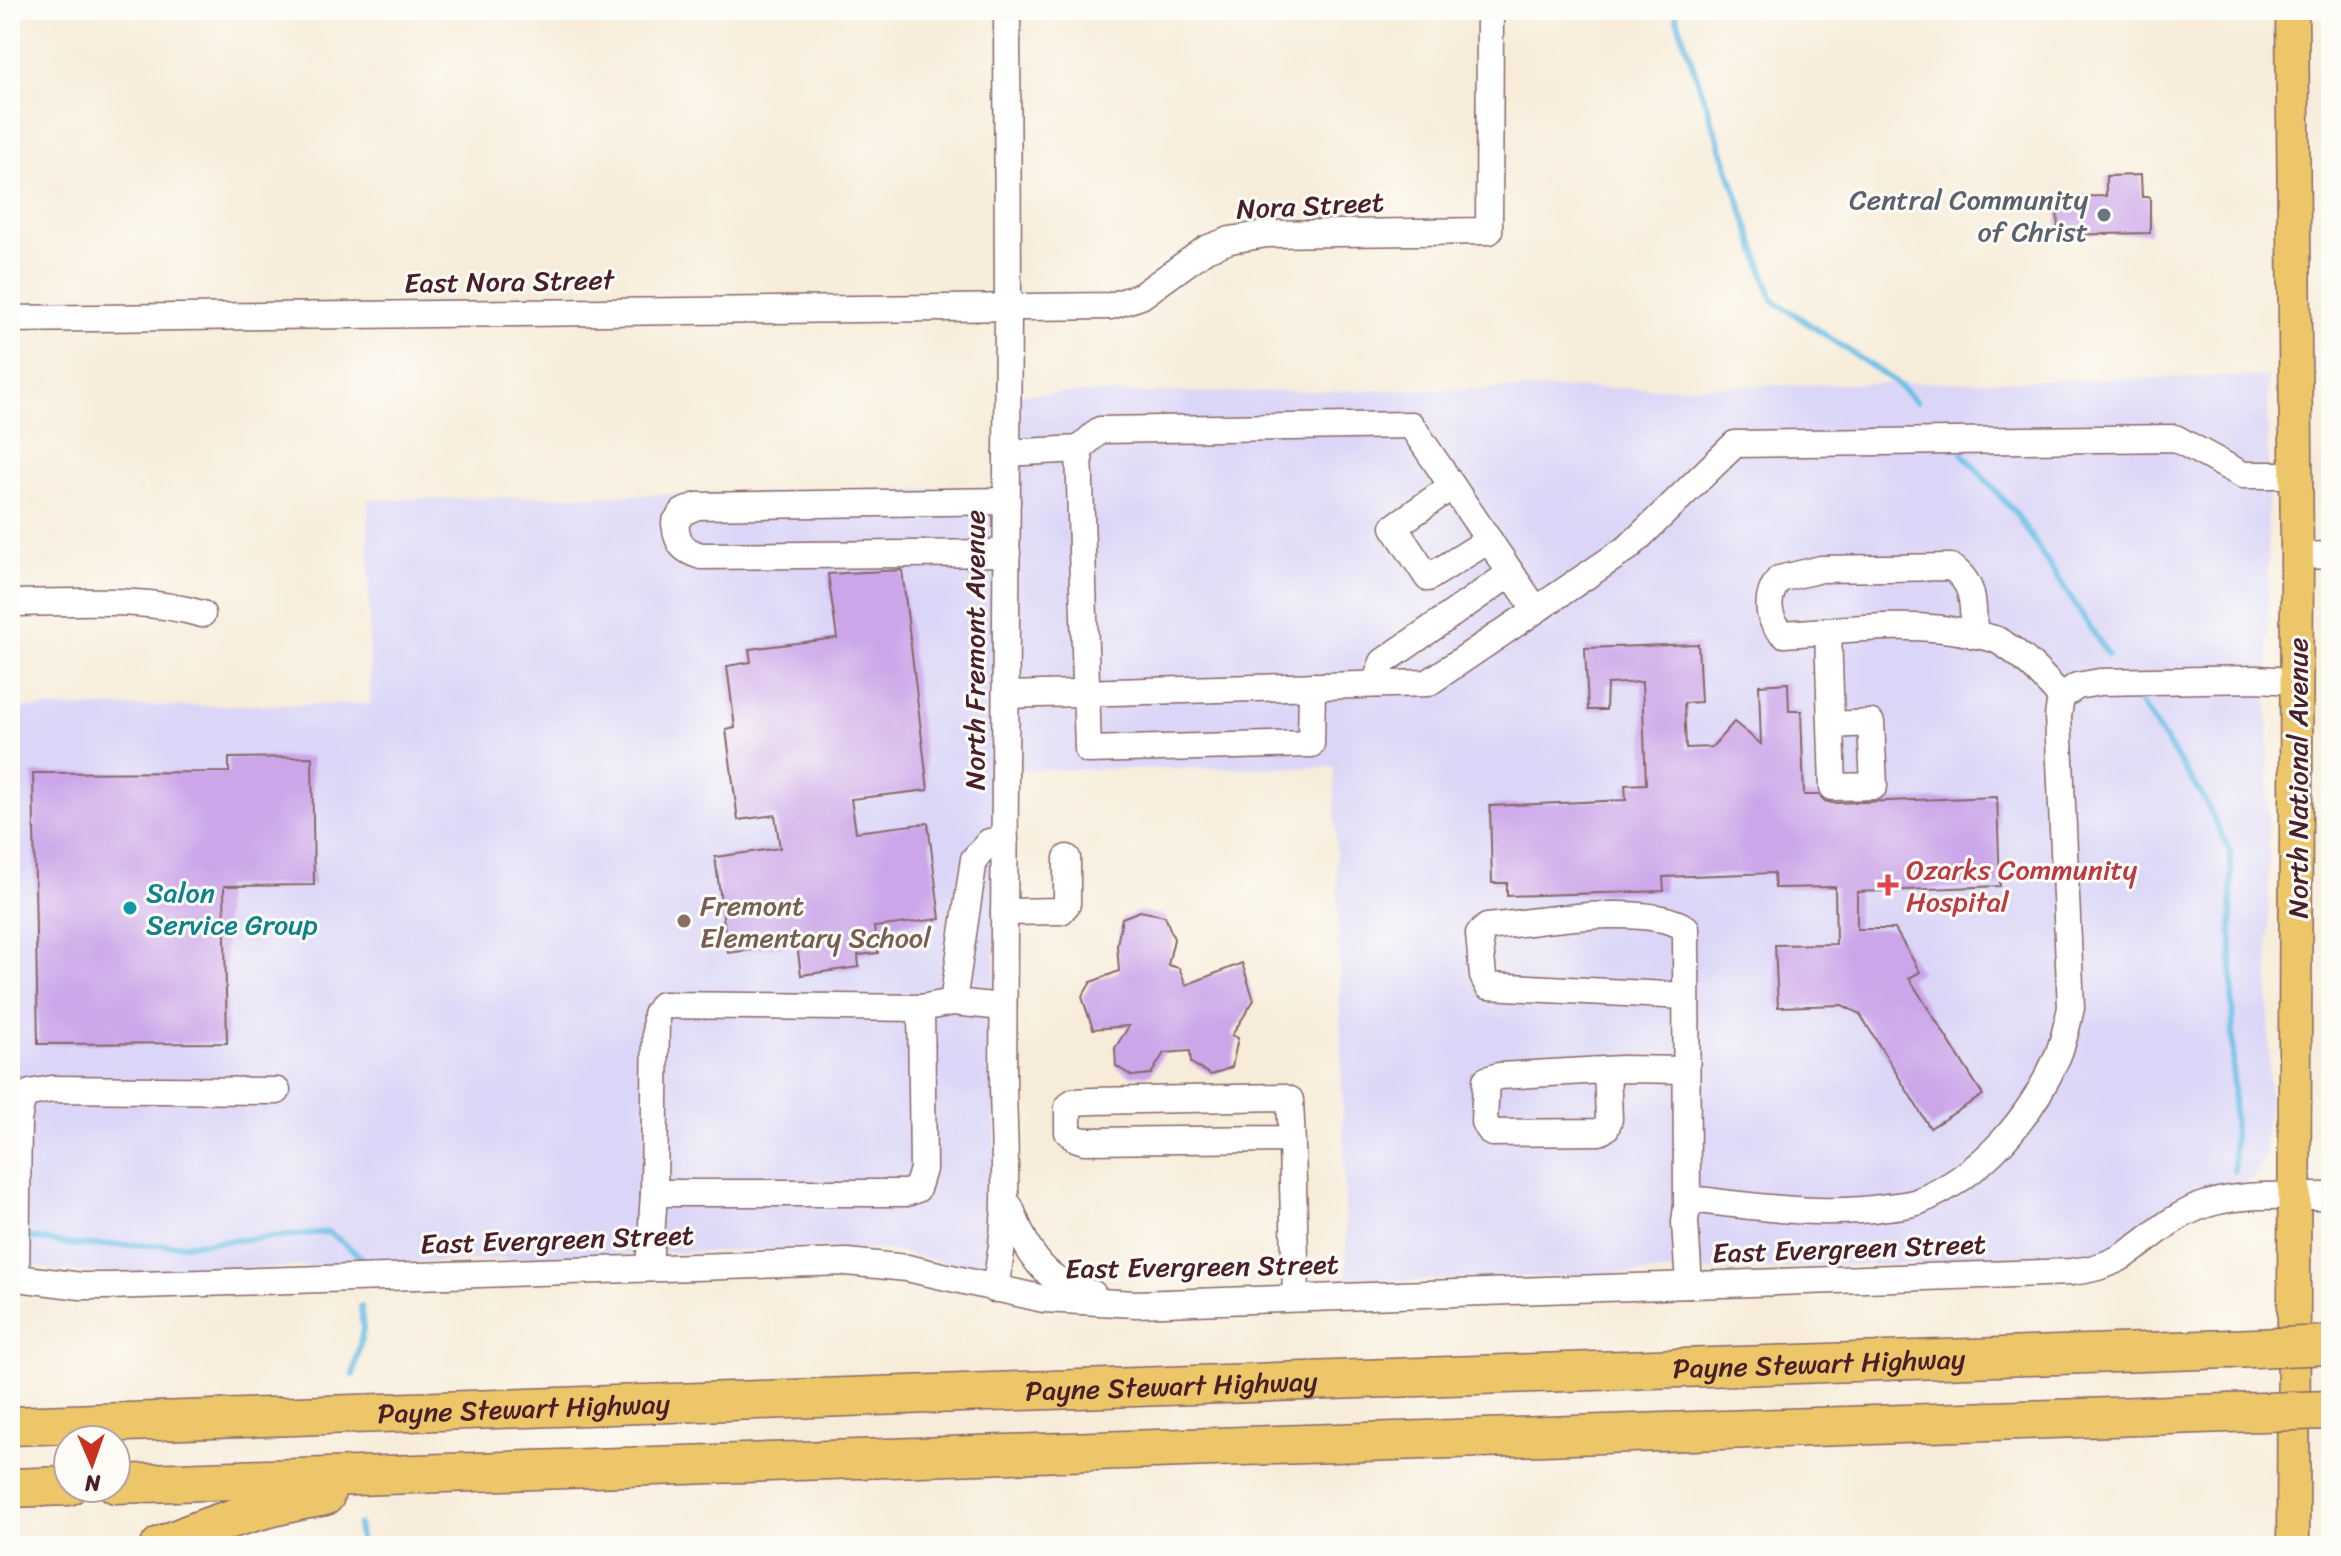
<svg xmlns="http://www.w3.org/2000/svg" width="2341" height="1556" viewBox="0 0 2341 1556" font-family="Sriracha,sans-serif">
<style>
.built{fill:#dbd6f7}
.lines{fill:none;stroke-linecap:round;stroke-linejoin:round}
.stream{stroke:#68bde5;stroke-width:6}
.building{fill:#cba6e9}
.minor-casing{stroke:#876768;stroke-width:29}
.major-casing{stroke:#876768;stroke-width:35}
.highway-casing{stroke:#876768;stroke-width:41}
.minor{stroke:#fff;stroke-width:26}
.major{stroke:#ecc669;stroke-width:32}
.highway{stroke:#ecc669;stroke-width:38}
.highway-bridge-casing{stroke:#876768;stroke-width:41;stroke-linecap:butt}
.highway-bridge{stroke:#ecc669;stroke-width:38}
.worship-dot{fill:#6b7280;stroke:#fdfcf7;stroke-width:3}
.health-dot{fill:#e0444e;stroke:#fdfcf7;stroke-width:3}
.culture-dot{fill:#0f9aa8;stroke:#fdfcf7;stroke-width:3}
.education-dot{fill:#8d6e63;stroke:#fdfcf7;stroke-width:3}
.labels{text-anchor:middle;stroke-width:6;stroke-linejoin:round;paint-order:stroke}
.worship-label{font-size:28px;fill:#5b616d;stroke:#fdfcf7;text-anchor:end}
.street-label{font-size:28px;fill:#4a1f2b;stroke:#fdfcf7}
.health-label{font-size:28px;fill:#be3a42;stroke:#fdfcf7;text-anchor:start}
.culture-label{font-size:28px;fill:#0d838f;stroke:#fdfcf7;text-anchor:start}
.education-label{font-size:28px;fill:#785e54;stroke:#fdfcf7;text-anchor:start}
</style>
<rect width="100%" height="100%" fill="#fdfcf7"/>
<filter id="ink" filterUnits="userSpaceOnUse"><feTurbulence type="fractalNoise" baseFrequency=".0125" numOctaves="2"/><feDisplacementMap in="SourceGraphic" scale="16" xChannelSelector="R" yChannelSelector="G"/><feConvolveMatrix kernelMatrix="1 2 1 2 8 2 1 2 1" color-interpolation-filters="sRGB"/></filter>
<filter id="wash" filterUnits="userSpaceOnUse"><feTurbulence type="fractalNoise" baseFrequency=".006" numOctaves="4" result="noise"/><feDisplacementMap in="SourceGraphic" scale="32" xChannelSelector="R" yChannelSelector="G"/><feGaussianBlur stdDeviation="1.8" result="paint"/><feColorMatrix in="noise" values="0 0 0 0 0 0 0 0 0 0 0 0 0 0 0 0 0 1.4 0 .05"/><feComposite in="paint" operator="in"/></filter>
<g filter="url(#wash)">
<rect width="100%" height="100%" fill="#f7ecd9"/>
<!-- built -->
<g class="built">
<polygon points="2268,376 2269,1108 2266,1123 2265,1158 2255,1177 2247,1183 2186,1197 2151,1219 2123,1242 2104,1253 2077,1258 1347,1283 1334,767 1016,770 1015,394 1634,388"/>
<polygon points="995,488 995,1249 987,1258 976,1264 964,1266 887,1250 807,1248 127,1273 58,1271 10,1260 10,708 370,704 368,500"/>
</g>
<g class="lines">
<!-- stream -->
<g class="stream">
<polyline points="1674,10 1773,300 1894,381 1916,402"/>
<polyline points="1963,454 2017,515 2108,655"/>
<polyline points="2140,702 2205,800 2231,854 2234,1171"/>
<polyline points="21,1236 73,1245 181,1245 329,1232 360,1256"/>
<polyline points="353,1375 363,1330 361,1306"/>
<polyline points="358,1525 361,1546"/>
</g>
</g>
<g id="blocks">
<!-- building -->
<g class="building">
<polygon points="2141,175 2142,197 2150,197 2150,233 2058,235 2057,197 2106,196 2106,176"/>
<polygon points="902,570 928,790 851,799 856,832 928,823 940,919 874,927 878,953 858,955 859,967 801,975 797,944 728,953 715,857 780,848 775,815 738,820 726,730 735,728 727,666 751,662 749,649 837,638 828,574"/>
<polygon points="1698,644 1701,702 1684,703 1686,748 1712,747 1734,722 1761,744 1759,685 1788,683 1789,711 1801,711 1804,795 1819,795 1825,801 1833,803 1997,797 2000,886 1857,892 1857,929 1895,929 1920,972 1909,978 1983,1095 1930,1128 1860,1014 1842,1005 1778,1007 1775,945 1836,944 1835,887 1775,888 1774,873 1663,877 1664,891 1507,896 1507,883 1492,883 1490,806 1626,800 1625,785 1646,784 1642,682 1607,684 1606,710 1588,710 1585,648"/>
<polygon points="312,757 314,885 224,886 227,1043 38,1044 33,773 229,772 229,758"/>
<polygon points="1140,911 1165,916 1174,939 1168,965 1179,968 1186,985 1242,963 1254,1000 1232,1035 1238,1038 1232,1067 1211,1075 1191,1063 1190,1051 1164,1053 1151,1074 1132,1076 1116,1066 1115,1048 1129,1026 1093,1029 1082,997 1091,982 1119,971 1117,945 1122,918"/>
</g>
</g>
</g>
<g filter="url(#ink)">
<use href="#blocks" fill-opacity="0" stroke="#876768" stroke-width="2"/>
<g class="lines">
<!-- minor casing -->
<g class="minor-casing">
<g id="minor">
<polyline points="10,319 1111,306 1141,296 1206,249 1230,240 1267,234 1489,231 1490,10"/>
<polyline points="1079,449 1088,750 1311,744 1312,686"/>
<polyline points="1007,453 1079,449 1100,430 1411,425 1536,610"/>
<polyline points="1452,486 1394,527 1428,578 1489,540"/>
<path d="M 1007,553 L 701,556 C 682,550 677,544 675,523 L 683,512 L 697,506 L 1007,501"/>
<polyline points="2297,556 2331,555"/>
<path d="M 10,603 C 74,603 141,596 202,614"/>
<polyline points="1828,631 1833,787 1874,786 1871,723 1831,725"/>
<path d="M 1974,635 C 1973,606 1976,584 1951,567 L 1821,569 L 1779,579 C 1766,596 1765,619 1784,634 C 1846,630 1912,620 1973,634 C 1980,636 1990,637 1997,640 C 2022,654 2042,675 2061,697"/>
<polyline points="1375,684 1383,662 1511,573"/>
<polyline points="1006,695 1428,683 1629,547 1735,444 2175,438 2243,475 2296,475"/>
<polyline points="1004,912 1061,911 1067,904 1067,858"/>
<path d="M 1686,996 L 1488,986 L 1483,976 L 1479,934 L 1487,927 C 1538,922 1644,902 1686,928 L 1687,1206"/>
<polyline points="953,1002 974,859 989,842 1005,839"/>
<polyline points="1607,1070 1609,1119 1606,1128 1600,1132 1492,1133 1484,1122 1486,1080 1499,1076 1621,1069 1686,1070"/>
<polyline points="1292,1145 1290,1100 1282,1097 1094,1101 1073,1102 1068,1107 1068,1132 1075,1138 1084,1141 1287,1139 1292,1145 1296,1298"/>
<polyline points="654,1193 656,1014 662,1005 921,1008"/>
<path d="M 1010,1207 C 1028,1253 1042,1283 1093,1294"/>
<polyline points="649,1268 654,1193 906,1193 917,1189 923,1169 921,1008 953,1002 1003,1007"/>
<path d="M 10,1277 L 81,1286 L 109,1286 L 847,1262 L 907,1268 L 1044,1299 L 1136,1304 L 2071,1272 C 2135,1266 2145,1230 2196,1208 C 2237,1191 2287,1197 2331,1196"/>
<polyline points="16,1278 18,1121 22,1099 30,1093 52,1089 277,1091"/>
<path d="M 1689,1285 L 1685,1222 L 1687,1206 L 1698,1200 C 1760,1207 1825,1217 1887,1207 C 1897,1206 1908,1205 1917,1202 C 1982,1176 2031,1118 2058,1055 C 2064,1041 2067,1024 2071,1008 L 2058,716 L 2061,697 L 2077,686 L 2100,682 L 2255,679 L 2297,681"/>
<path d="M 994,1289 C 1011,1222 1004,1154 1003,1086 L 1008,307 L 1007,10"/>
</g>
</g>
<!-- major casing -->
<g class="major-casing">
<polyline id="major" points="2292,10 2297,556 2293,1546"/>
</g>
<!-- highway casing -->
<g class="highway-casing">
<g id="highway">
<path id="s1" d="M 10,1426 L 2229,1349"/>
<polyline points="116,1484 2228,1413"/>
<polyline points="10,1488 68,1486"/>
<path d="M 160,1546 C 214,1522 267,1506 325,1496"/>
</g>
</g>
<!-- minor -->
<use href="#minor" class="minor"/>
<!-- major -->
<use href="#major" class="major"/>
<!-- highway -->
<use href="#highway" class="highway"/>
<!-- highway-bridge casing -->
<g class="highway-bridge-casing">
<g id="highway-bridge">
<polyline points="2229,1349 2331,1345"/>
<polyline points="2228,1413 2331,1410"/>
</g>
</g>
<!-- highway-bridge -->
<use href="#highway-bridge" class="highway-bridge"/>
</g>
</g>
<!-- markers -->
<circle class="worship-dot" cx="2104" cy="215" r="8"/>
<path class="health-dot" d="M1884 873h8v8h8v8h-8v8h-8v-8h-8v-8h8z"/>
<circle class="culture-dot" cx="130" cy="908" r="8"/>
<circle class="education-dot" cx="684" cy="921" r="8"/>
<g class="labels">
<!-- worship labels -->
<g class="worship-label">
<text x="2088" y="209">Central Community<tspan x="2088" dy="32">of Christ</tspan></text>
</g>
<!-- street labels -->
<g class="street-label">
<text transform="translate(1310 205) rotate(-3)" y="10">Nora Street</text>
<text transform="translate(509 281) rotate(-1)" y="10">East Nora Street</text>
<text transform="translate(974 650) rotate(-90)" y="10">North Fremont Avenue</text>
<text transform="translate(2297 778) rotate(-90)" y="10">North National Avenue</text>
<text transform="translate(557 1239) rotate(-2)" y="10">East Evergreen Street</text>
<text transform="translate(1849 1248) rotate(-2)" y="10">East Evergreen Street</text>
<text transform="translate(1202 1266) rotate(-1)" y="10">East Evergreen Street</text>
<text dy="10" stroke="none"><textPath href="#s1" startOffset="1810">Payne Stewart Highway</textPath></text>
<text dy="10" stroke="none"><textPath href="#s1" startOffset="1162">Payne Stewart Highway</textPath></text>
<text dy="10" stroke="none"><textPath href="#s1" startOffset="514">Payne Stewart Highway</textPath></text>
</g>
<!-- health labels -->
<g class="health-label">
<text x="1906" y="879">Ozarks Community<tspan x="1906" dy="32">Hospital</tspan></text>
</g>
<!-- culture labels -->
<g class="culture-label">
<text x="146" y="902">Salon<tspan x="146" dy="32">Service Group</tspan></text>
</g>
<!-- education labels -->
<g class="education-label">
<text x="700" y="915">Fremont<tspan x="700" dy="32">Elementary School</tspan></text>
</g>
</g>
<!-- margin -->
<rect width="2341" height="1556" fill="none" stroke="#fdfcf7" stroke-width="40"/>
<!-- north arrow -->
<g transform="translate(92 1464) rotate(178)"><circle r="38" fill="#fdfcf7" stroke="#b5a4a5" stroke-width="2"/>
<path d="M0-6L14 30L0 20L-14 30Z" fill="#c8321e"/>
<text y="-12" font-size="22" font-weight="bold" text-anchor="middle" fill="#4a1f2b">N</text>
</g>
</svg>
